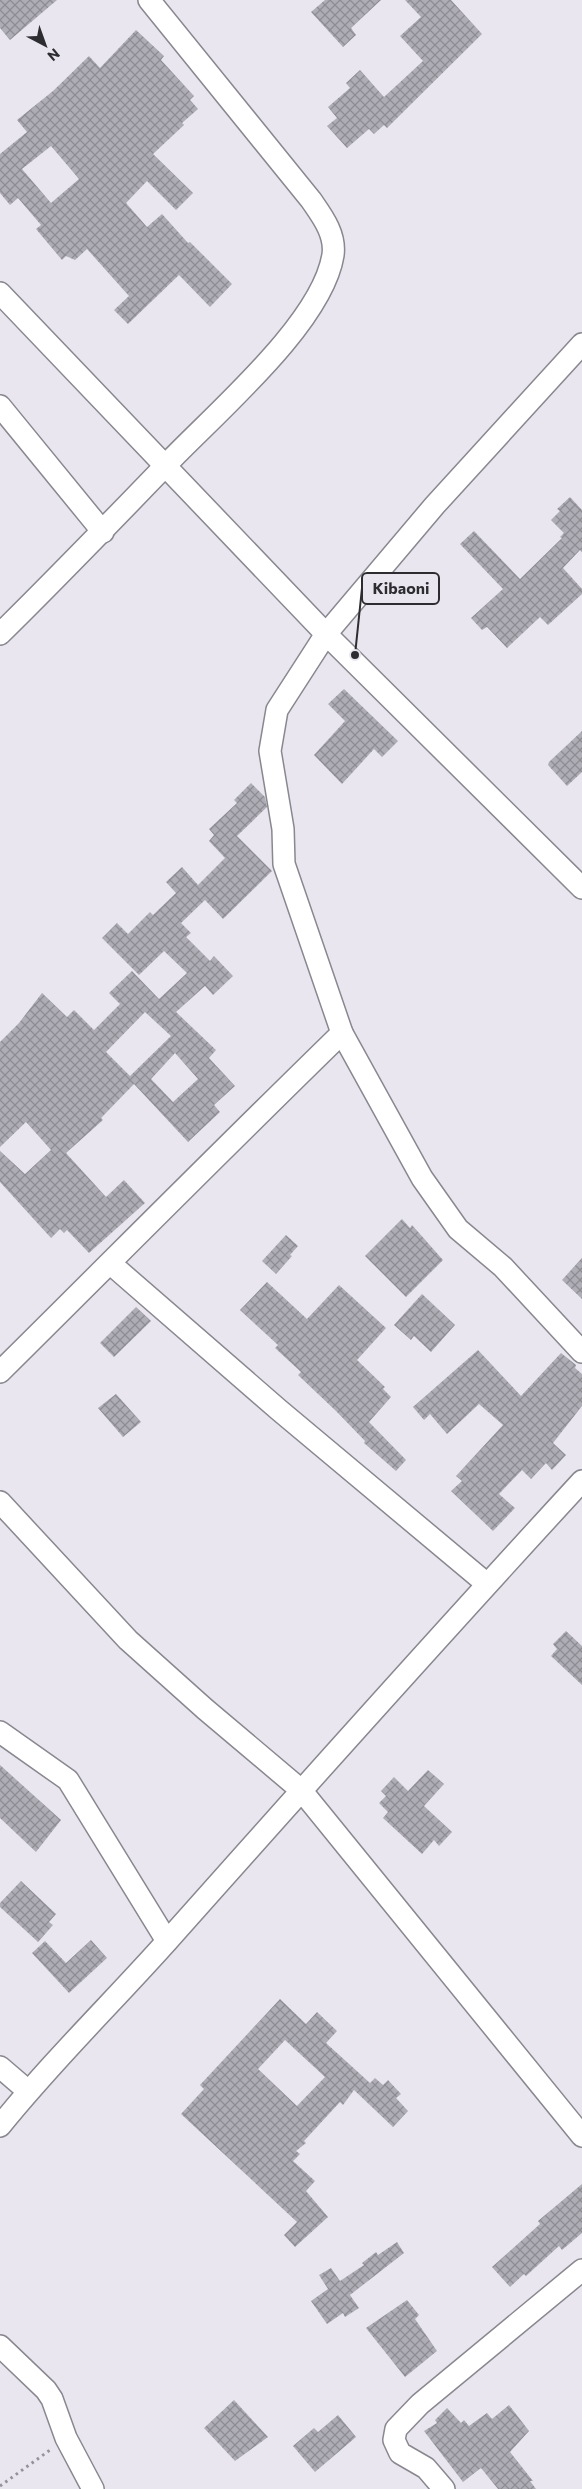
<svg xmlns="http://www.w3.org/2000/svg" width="582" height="2489" viewBox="0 0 582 2489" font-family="Commissioner,sans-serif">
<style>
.building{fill:url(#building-cross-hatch);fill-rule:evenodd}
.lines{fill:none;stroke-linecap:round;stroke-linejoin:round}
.minor-casing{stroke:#89878f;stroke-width:24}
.path{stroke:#95939a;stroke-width:3;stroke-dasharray:2.5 4;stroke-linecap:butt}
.minor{stroke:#fff;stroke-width:21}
.leader{fill:none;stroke:#2d2c30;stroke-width:2}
.callout-dot{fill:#2d2c30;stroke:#e9e6ef;stroke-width:2}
.callout{fill:#e9e6ef;stroke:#2d2c30;stroke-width:2}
.callout-label{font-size:16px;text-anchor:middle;font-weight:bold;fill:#2d2c30}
</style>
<defs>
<pattern id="building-cross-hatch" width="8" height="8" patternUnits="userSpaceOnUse" patternTransform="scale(1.25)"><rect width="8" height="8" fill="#aeacb4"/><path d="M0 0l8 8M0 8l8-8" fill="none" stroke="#8e8c93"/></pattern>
</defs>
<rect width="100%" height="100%" fill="#e9e6ef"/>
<!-- building -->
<g class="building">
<polygon points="0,0 57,0 10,40 0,28"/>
<polygon points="325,0 381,0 351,28 356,35 343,47 311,12"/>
<polygon points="405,0 451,0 482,34 387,128 384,125 374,134 369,129 347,148 327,126 337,118 328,107 350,88 346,83 360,70 384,97 423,61 400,36 421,17"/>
<path d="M 136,30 L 164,56 L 161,60 L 194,96 L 190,100 L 198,109 L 182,123 L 184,125 L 153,154 L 193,193 L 176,210 L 147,181 L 126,203 L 147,227 L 162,214 L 188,243 L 190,242 L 232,284 L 210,307 L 179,275 L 128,324 L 114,310 L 129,296 L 87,249 L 75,260 L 66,256 L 62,260 L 36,229 L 41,225 L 18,198 L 10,205 L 0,193 L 0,154 L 27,132 L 17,120 L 53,91 L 89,56 L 100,68 ZM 51,146 L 79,179 L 51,203 L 22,169 Z"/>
<polygon points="570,497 582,510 582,552 580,550 563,568 582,589 582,594 548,625 540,617 507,648 487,627 482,630 471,618 503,589 460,544 474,531 520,579 562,538 560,537 564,533 551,520 560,511 557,509"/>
<polygon points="344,689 398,741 382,757 374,749 342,784 314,755 345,721 328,704"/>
<polygon points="582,731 582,772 567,786 548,765 549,762"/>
<path d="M 251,783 L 265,797 L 267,807 L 237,836 L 272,871 L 223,919 L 205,900 L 181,923 L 191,933 L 186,937 L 210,961 L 214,956 L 233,976 L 213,995 L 205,986 L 176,1012 L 216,1050 L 209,1058 L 235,1086 L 214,1105 L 220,1112 L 188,1142 L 134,1084 L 101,1118 L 103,1120 L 66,1153 L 106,1197 L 124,1180 L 145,1203 L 89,1253 L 67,1230 L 64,1233 L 60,1229 L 51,1238 L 0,1182 L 0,1151 L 25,1174 L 51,1150 L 26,1122 L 0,1147 L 0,1042 L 19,1023 L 42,993 L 67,1017 L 74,1010 L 94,1030 L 120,1004 L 109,993 L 132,971 L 159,999 L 187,973 L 164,951 L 139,975 L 102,938 L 117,923 L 128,934 L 150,912 L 153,915 L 176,893 L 166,882 L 182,867 L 198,885 L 225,858 L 209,841 L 214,835 L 209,829 L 237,803 L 234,800 ZM 145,1012 L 171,1036 L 130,1076 L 106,1052 ZM 175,1053 L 198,1079 L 173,1102 L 151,1079 Z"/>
<polygon points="402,1219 410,1228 412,1225 443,1260 406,1297 365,1256"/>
<polygon points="286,1235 298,1246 290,1255 292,1256 276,1274 262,1261"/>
<polygon points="582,1258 582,1299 562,1280"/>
<polygon points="267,1282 307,1319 339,1285 386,1328 357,1360 385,1387 383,1389 391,1397 369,1422 406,1460 396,1471 364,1443 365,1441 336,1411 298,1375 301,1372 275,1348 278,1345 240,1310"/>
<polygon points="422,1294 455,1325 431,1352 414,1336 411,1340 394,1325"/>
<polygon points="136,1307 151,1321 114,1357 100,1343"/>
<polygon points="478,1350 521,1396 561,1353 576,1365 575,1368 582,1374 582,1406 553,1443 566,1455 552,1470 546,1463 531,1479 522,1470 499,1494 515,1508 493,1531 451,1491 462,1481 456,1476 503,1425 479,1404 447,1434 430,1414 424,1420 413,1407"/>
<polygon points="116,1394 141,1422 123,1437 98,1408"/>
<polygon points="566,1631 582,1646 582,1685 551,1656 557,1649 553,1644"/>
<polygon points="0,1765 61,1820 36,1852 0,1818"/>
<polygon points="428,1770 444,1784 424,1806 452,1832 439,1846 434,1840 422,1854 383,1818 388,1812 379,1803 386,1796 381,1791 394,1777 408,1791"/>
<polygon points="21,1881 56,1914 49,1922 53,1925 38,1942 0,1907 0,1903"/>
<polygon points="91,1940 107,1958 69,1993 32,1953 45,1941 66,1963"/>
<path d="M 280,1999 L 306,2024 L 317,2012 L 337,2031 L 326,2043 L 370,2083 L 375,2078 L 383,2085 L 388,2080 L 401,2094 L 396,2098 L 408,2111 L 393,2127 L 354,2090 L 343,2105 L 340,2102 L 304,2141 L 306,2143 L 296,2151 L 300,2154 L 293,2161 L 315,2181 L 306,2191 L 328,2217 L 295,2247 L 284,2235 L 297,2222 L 181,2114 L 204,2089 L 200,2085 ZM 285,2040 L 325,2077 L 297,2106 L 258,2069 Z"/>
<polygon points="582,2184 582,2233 562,2250 559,2246 526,2276 524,2274 510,2287 492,2267 540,2224 538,2221"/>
<polygon points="397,2242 404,2253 350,2295 359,2308 345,2317 343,2313 327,2324 311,2301 328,2289 319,2275 331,2268 340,2281 364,2265 362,2263 376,2252 378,2255"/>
<polygon points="407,2300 419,2315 415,2319 437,2351 405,2377 366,2328"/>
<polygon points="234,2400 268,2437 235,2461 204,2428"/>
<polygon points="509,2405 529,2431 510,2452 533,2481 530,2481 536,2489 498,2489 481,2468 463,2482 424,2431 437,2423 435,2420 447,2408 461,2423 464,2420 469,2426 487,2413 492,2419"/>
<polygon points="338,2415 356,2437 315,2472 293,2446 314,2428 318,2432"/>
</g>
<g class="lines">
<!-- minor casing -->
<g class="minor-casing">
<g id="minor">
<polyline points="0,293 326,634 582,888"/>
<polyline points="582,344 435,505 326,634 277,710 270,751 283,829 284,864 342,1033 422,1178 458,1229 503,1267 582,1352"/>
<polyline points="0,406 103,532"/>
<path d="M 0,634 C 56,579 110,523 165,466 C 213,415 322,324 333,255 C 336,234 322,216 311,200 L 149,0"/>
<polyline points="111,1264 279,1410 487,1584"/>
<path d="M 0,1372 C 114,1259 227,1145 342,1033"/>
<polyline points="0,1502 128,1640 205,1709 301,1790 582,2136"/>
<polyline points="0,1732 68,1780 167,1941"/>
<polyline points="0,2067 28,2091"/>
<path d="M 0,2126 C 53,2060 114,2001 170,1938 C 306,1785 443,1632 582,1481"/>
<polyline points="0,2346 46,2390 52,2399 66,2438 93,2489"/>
<polyline points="444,2489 426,2468 400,2453 394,2440 396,2429 420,2404 582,2270"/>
</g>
</g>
<!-- path -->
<polyline class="path" points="0,2486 50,2450"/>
<!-- minor -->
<use href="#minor" class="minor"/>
</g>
<!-- callouts -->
<path class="leader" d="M355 655L362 588"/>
<circle class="callout-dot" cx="355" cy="655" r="5"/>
<rect class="callout" x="362" y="573" width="77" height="31" rx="5"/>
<g class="callout-label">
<text x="401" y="594">Kibaoni</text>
</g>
<!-- north arrow -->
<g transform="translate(45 45) rotate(139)" stroke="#e9e6ef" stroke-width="4" paint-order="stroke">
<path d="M0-4L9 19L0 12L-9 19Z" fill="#2d2c30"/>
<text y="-8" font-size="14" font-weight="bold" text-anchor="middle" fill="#2d2c30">N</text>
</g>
</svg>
